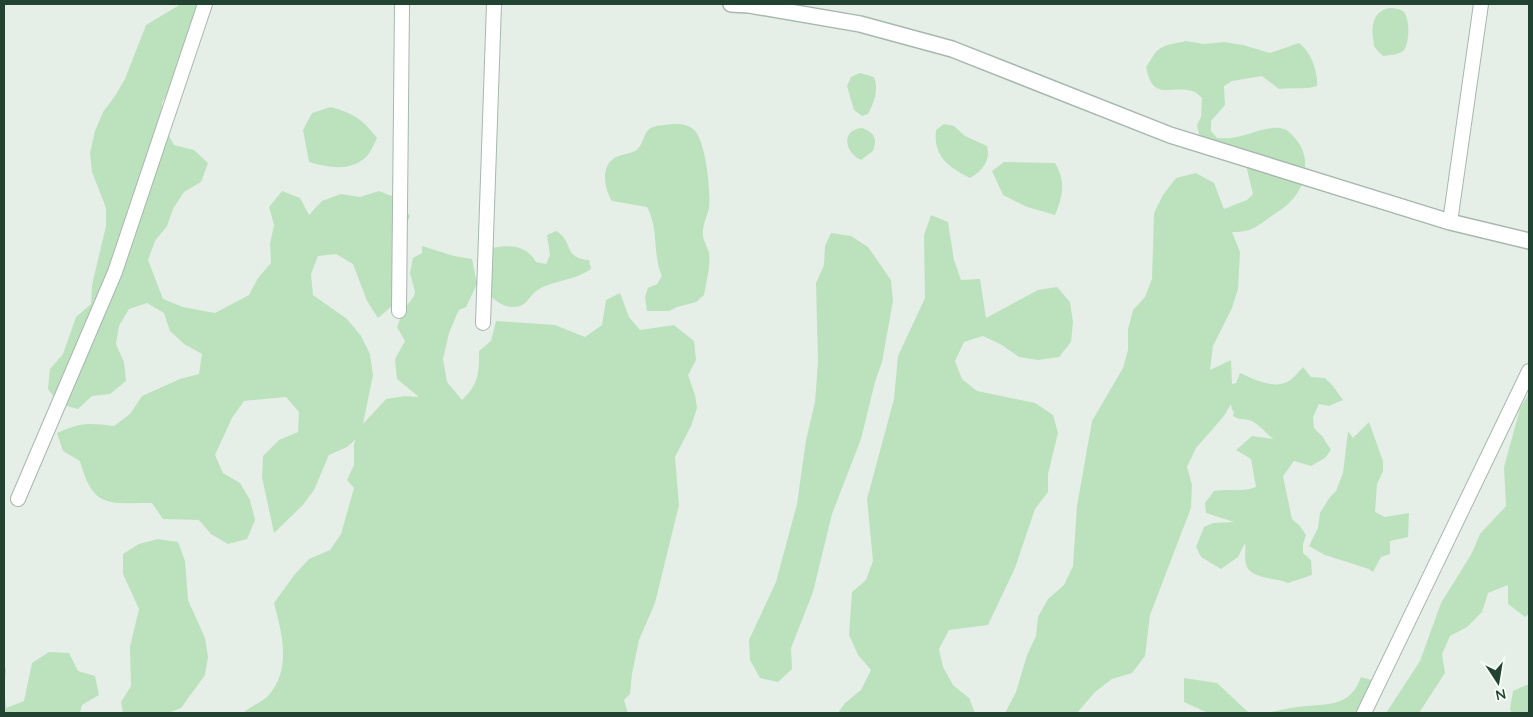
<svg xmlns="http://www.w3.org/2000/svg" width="1533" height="717" viewBox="0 0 1533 717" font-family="Quicksand,sans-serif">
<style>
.green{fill:#bce2bd}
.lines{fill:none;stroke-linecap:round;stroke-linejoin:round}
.minor-casing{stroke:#a7b8ae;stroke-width:16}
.tertiary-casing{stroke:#a7b8ae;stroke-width:18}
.minor{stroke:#fff;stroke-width:14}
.tertiary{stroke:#fff;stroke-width:15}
</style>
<rect width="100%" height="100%" fill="#e5efe8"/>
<!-- green -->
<g class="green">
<path d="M 181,4 L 210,4 L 199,33 L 162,103 L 162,123 L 174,145 L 194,150 L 208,163 L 201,182 L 184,192 L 173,209 L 167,226 L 155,241 L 148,260 L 163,299 L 183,307 L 215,313 L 249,295 L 258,278 L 271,263 L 270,244 L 274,225 L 269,207 L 282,191 L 300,198 L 309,215 L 322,201 L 341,194 L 360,197 L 379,191 L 399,199 L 410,216 L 402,234 L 407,293 L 378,318 L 367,301 L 353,264 L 336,254 L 318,256 L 311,274 L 313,295 L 347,319 L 361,336 L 370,354 L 373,375 L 363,424 L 386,399 L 405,396 L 419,397 L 397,379 L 395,359 L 405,341 L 397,327 L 403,311 L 414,296 L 415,292 L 410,273 L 413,258 L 422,253 L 422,246 L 454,256 L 472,259 L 476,279 L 478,282 L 466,307 L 459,310 L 457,314 L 449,333 L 443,359 L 447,382 L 462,400 C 479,384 479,373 479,351 L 491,341 L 496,321 L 555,325 L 585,337 L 602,325 L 606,300 L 620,293 L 629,317 L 640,330 L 674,325 L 694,341 L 696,360 L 688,375 L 695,395 L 697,408 L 691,426 L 675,457 L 679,505 L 655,603 L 639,640 L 632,674 L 630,694 L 624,700 L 628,713 L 243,713 C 250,706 261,703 268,696 C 292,669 282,634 274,603 L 295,574 L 309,559 L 330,550 L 341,534 L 354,488 L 347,480 L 354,465 L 354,444 L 356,439 L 347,447 L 329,455 L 314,490 L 302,506 L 274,533 L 262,477 L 263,456 L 279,440 L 298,432 L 299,412 L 286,397 L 244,401 L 232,418 L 215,455 L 223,473 L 240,483 L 250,500 L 255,520 L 247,539 L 228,544 L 211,534 L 199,520 L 163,519 L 152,503 C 108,503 93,509 80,461 L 63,451 L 57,433 C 81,422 89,423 114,426 L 130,414 L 142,396 L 180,379 L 199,374 L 202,354 L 184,344 L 170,331 L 164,313 L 147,303 L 129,309 L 119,326 L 116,344 L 124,362 L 126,381 L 110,394 L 92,396 L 78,409 L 59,404 L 48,389 L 50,369 L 63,354 L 76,317 L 91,304 L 92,285 L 106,226 L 106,208 L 92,172 L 90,153 L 95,131 L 103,112 L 115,96 L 125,79 L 146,25 Z"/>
<path d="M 1392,8 C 1397,9 1401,9 1404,12 C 1410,19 1410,45 1403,51 C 1398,55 1389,55 1383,56 C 1380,53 1376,50 1374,46 C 1373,44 1374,41 1373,38 C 1371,23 1375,9 1392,8 Z"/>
<path d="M 1186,41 L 1204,44 L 1224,42 L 1243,45 L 1270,53 L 1299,43 C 1311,52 1318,71 1317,86 C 1305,90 1292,87 1279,89 L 1262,76 L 1232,81 L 1224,86 L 1225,105 L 1211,121 L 1211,131 L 1217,138 C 1223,138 1229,139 1236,137 C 1249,135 1271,124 1284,129 C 1290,131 1297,140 1300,145 C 1310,161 1305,188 1291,201 C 1285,208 1277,212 1270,217 C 1257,227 1249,233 1232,232 L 1240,252 L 1238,289 L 1232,308 L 1213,346 L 1210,370 L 1231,360 L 1232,384 L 1236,383 L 1240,373 C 1254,379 1273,390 1289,381 C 1294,378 1299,371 1303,367 L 1311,377 L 1325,378 L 1333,386 L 1343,400 L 1329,406 L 1319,404 L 1313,417 L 1314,428 L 1322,436 L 1331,450 L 1325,458 L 1311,466 L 1294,461 L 1283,476 L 1292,519 L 1300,526 L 1306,535 L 1303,544 L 1303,553 L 1311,560 L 1312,575 L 1288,583 C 1277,578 1249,579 1246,564 C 1244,557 1246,549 1245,543 L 1238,557 L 1221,569 L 1201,557 L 1196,547 L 1204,527 L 1213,523 L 1234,522 L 1206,513 L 1205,503 L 1214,491 C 1228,488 1242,493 1256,487 L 1251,459 L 1236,450 L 1252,436 L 1273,439 C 1266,433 1258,423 1249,420 C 1241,418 1241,421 1233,416 L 1234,411 L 1232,410 L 1231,404 L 1224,416 L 1196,448 L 1187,467 L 1192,485 L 1191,508 L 1150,615 L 1145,656 L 1132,673 L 1112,679 L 1095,692 L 1077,713 L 1005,713 L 1016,692 L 1027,655 L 1036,636 L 1038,617 L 1048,599 L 1064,585 L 1073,566 L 1077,506 L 1092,421 L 1123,368 L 1128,350 L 1128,329 L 1133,310 L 1145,297 L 1152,279 L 1154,213 L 1163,195 L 1176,178 L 1196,173 L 1214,183 L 1224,209 L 1247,200 L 1253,194 L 1246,165 L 1201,144 L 1197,125 L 1201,117 L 1202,98 C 1199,95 1196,92 1192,91 C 1169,85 1153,102 1146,67 C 1150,62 1153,54 1158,50 C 1165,44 1177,43 1186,41 Z"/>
<path d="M 860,73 L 874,77 C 879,89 874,103 868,114 L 862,116 L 854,110 L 847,86 L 851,77 Z"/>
<path d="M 331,107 C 355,114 362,119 377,138 C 374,144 370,154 365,158 C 349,172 327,167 309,162 L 303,130 L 312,113 Z"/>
<path d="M 672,124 C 680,124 688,124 694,130 C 706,141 711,192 709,208 C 707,217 702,226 703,235 C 703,241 708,247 709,253 C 711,266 706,283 704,295 L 696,302 L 677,307 L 669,311 L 647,311 L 645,297 L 648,288 L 657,284 L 662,276 C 652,254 659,228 647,207 L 612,201 C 604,188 600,165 616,157 C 622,154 629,154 635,151 C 645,145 642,131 653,127 C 659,125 666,125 672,124 Z"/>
<path d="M 944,124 L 954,126 L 965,136 L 987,146 C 991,161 982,171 970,178 C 948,167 933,156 936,130 Z"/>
<path d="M 862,128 C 874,132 878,139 873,151 L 861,160 C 845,153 840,130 862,128 Z"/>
<path d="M 1004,162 L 1055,163 C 1066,182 1063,195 1055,215 L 1027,207 L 1003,195 L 992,171 Z"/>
<polygon points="931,215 948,222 954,260 961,280 980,279 986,318 1038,290 1057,287 1070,302 1073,322 1071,342 1059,357 1038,360 1019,357 1002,345 983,336 964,342 955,361 962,379 977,391 1035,403 1053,415 1058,433 1048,474 1048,492 1035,509 1015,568 988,625 949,630 939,649 943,667 953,685 969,698 975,713 838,713 845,703 861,690 871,670 858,655 849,635 852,592 866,580 873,561 867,499 894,399 898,356 925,298 924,235"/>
<path d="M 556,231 C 575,242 562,258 589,260 L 591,269 C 575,281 546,281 534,293 C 529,298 527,303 520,306 C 507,310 497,302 488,294 L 488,256 L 493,248 C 511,244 527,246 536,262 L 546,264 L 550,255 L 547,235 Z"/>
<polygon points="831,233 851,236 868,247 891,280 893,301 882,362 875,382 861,439 832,514 813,592 791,648 792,669 778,682 760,678 750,660 749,640 776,582 797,504 806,440 815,402 818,362 816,283 824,265 825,246"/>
<polygon points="1529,393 1529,614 1525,617 1508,604 1508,585 1488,593 1482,612 1467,627 1450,636 1442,654 1445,673 1419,713 1386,713 1420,661 1441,603 1472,553 1480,534 1506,506 1504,467 1520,409"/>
<polygon points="1369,422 1383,461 1383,471 1377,484 1375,512 1385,517 1409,513 1408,537 1390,541 1390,554 1381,557 1373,572 1369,569 1325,555 1309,546 1318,528 1320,513 1330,497 1336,491 1343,473 1348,431 1353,438"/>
<polygon points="158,539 178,542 185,561 188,600 205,638 208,657 205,675 181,708 168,713 123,713 121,702 131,686 130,647 139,609 123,574 123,554 139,544"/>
<polygon points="49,652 69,653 78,671 95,676 99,695 82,705 80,713 4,713 4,668 6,669 4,689 6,708 24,701 32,663"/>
<path d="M 1361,677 L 1375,681 L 1359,713 L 1267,713 C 1280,710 1293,707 1306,706 C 1332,704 1351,705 1361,677 Z"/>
<polygon points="1184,678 1217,683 1249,713 1208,713 1184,702"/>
<polygon points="1529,684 1529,713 1512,713 1510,709 1513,691"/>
</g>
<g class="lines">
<!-- minor casing -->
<g class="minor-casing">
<g id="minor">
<polyline points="1450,222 1481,4"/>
<polyline points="399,311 402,4"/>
<polyline points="483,323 494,4"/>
<polyline points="18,499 115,272 205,4"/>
<polyline points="1364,713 1529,371"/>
</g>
</g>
<!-- tertiary casing -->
<g class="tertiary-casing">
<polyline id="tertiary" points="731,4 749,5 860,24 952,49 1170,135 1450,222 1529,241"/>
</g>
<!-- minor -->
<use href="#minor" class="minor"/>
<!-- tertiary -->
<use href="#tertiary" class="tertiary"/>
</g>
<!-- border -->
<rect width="1533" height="717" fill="none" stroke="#224332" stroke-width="10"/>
<!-- north arrow -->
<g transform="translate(1498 682) rotate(168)" stroke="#f6fbf7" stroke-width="4" paint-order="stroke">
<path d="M0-4L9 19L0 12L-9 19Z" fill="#224332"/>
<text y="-8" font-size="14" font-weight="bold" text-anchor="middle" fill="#224332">N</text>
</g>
</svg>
